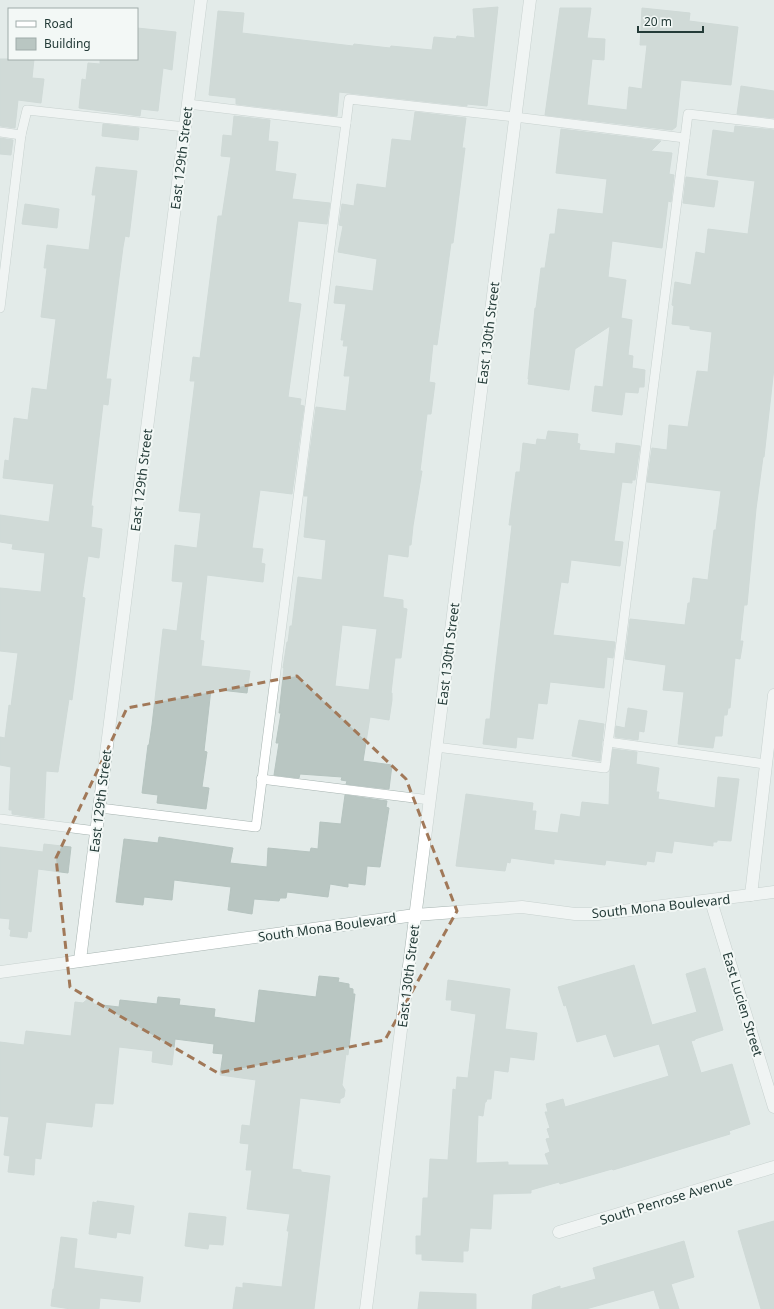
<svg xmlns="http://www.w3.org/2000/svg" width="774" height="1309" viewBox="0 0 774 1309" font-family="'Noto Sans',sans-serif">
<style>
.building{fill:#b9c6c2;stroke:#b6c4c0;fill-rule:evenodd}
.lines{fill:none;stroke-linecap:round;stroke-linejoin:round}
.service-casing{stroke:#a6b3b0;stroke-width:10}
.minor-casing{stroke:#a6b3b0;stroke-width:13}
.tertiary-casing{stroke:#a6b3b0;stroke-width:13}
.service{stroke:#fff;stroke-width:9}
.minor{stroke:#fff;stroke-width:12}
.tertiary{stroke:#fff;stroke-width:12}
.marked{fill:none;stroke:#a17858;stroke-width:3;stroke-dasharray:8 5;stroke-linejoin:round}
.labels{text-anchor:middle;stroke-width:4;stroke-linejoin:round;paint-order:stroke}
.street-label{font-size:13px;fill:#243b38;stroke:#f3f8f6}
</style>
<rect width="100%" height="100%" fill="#e3ebe9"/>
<!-- building -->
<g class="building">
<polygon points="498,7 487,106 467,104 467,106 339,92 337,116 236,104 236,98 209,95 218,11 244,13 242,33 353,46 354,44 390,48 391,46 432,50 434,37 456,39 457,36 475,38 473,9"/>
<polygon points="560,8 591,8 587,38 605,39 604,60 592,59 587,105 627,110 629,87 642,89 647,45 640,45 642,8 690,13 689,21 738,27 731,85 681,80 676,127 672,130 545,115"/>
<polygon points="137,28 176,32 172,70 163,68 158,111 141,109 140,116 79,108 82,79 86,80 88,63 100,64 100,59 137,59"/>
<polygon points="0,59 34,59 32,78 44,79 41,103 18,100 15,128 0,126"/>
<polygon points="741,86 774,91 774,118 737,114"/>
<path d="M 415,112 L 466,118 L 462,148 L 465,148 L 453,243 L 451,243 L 437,345 L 433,344 L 429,382 L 435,383 L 431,414 L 427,414 L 420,471 L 422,471 L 413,526 L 411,545 L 409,545 L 408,557 L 388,554 L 383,597 L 403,600 L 403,608 L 407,609 L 401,658 L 395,658 L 391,693 L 392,693 L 392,700 L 389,720 L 370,717 L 363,761 L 392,765 L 389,789 L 346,784 L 347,781 L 341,780 L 342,777 L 300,774 L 299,778 L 274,775 L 279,743 L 276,743 L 281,713 L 279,713 L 284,668 L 283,668 L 287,642 L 288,642 L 290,626 L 292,626 L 298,577 L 322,580 L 326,540 L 304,537 L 308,496 L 304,496 L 316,407 L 346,411 L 350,376 L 344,376 L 348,346 L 343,346 L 344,340 L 341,340 L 346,304 L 334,303 L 336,286 L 373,291 L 377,259 L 338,252 L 343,226 L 339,225 L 342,204 L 354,206 L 357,184 L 386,188 L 392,139 L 411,141 ZM 342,625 L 377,629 L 369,690 L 335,686 Z"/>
<polygon points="234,116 270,120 268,141 278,142 275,171 296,174 292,199 330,203 327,224 298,221 295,245 288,302 301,304 288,397 301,399 300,405 304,406 292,494 260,490 252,548 263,549 261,563 265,564 263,582 207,575 200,640 204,641 201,666 250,671 247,693 211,689 204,751 207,752 202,787 209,788 206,809 157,803 158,795 142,793 148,745 149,745 152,725 163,629 177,631 183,582 172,581 175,545 197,548 201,513 179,511 195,381 190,381 193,357 200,358 218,216 222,216 231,157 221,156 223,135 232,136"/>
<polygon points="103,124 139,128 138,140 102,136"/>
<polygon points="735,126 774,130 774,368 764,457 763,457 756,509 747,605 744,605 740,641 743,641 740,659 735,658 730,708 728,708 727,715 724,715 722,736 715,736 713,748 678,744 684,692 663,690 666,665 625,659 630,619 685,625 688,603 690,603 693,578 708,580 714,530 716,530 721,491 647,482 652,448 667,450 669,425 688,427 697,371 708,372 712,332 690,329 690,326 672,324 674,306 672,305 675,282 691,285 696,252 705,254 708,229 748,234 755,181 707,175 713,130 734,133"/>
<polygon points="561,129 661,141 651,151 672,153 669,174 674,175 671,202 668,201 662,248 612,241 608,277 626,280 621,318 632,320 628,355 633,356 632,368 645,370 644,387 639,387 638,393 625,392 622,415 592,411 595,386 603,387 610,326 575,349 569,390 528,384 529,379 528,379 535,308 536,308 541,268 545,268 550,234 555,234 558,209 603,214 607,179 556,173"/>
<polygon points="0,138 13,140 11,155 0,154"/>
<polygon points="96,167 137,171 129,237 125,236 123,247 106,379 111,379 108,405 103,404 91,506 93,506 91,527 102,529 99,558 88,556 82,597 85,598 72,700 69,699 58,772 46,771 44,818 39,818 12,814 12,810 9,810 11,767 0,765 0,737 5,738 9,705 11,706 18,653 0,651 0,588 41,592 45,553 12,549 13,544 0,542 0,515 49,522 54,484 3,478 5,460 9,461 14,418 28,420 32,388 47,390 56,319 41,317 47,268 44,268 47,245 89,250 96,195 92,195"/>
<polygon points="686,177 718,181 714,207 683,203"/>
<polygon points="25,204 59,209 57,228 22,224"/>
<polygon points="548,431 578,434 577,443 580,444 579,450 615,454 616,443 640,446 635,480 632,480 632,483 622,482 614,541 623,542 620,566 571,560 568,583 561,582 553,635 615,642 613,658 607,657 604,688 550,682 547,704 538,703 533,739 517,737 516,748 483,744 486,719 490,719 494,681 512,525 509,525 516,472 520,472 523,443 536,445 537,439 546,440"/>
<polygon points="628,708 647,711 644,732 639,731 638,740 615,737 616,726 625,728"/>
<polygon points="579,720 604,724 600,761 572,756"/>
<polygon points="613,749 637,752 636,764 659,768 656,792 659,792 658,799 715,808 718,777 739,779 731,841 717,840 717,842 713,842 713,846 674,841 672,853 656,851 654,862 647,861 646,865 606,860 605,865 554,859 554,864 511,858 510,863 507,862 505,871 456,866 466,794 533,803 532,811 536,811 534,830 558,833 561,814 580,817 582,802 609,805 610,770"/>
<polygon points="345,795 387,801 386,807 389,808 380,867 367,866 365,885 348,883 348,887 330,884 328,897 287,892 286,898 280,898 279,901 254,899 252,914 228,910 231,887 174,880 172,900 144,897 143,905 116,902 124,839 158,843 159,837 233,848 230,863 267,867 268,848 310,852 311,848 318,849 320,822 341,824"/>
<polygon points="44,844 71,847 68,873 38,869 31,932 28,931 27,938 10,936 11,930 9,929 10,919 0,918 0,847 43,852"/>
<polygon points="634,965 652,1025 697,1012 686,974 705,968 723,1030 695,1039 695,1040 691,1041 701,1073 732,1064 750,1124 729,1131 730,1134 613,1170 612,1169 560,1184 559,1182 531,1190 531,1193 493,1194 491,1229 470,1228 468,1251 463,1251 463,1262 422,1260 422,1254 416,1254 416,1236 421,1236 423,1198 428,1198 430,1159 448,1160 453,1089 456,1090 457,1077 468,1078 476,1014 451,1010 452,1000 446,1000 448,980 510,989 505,1029 537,1033 534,1060 510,1057 508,1072 494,1070 491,1099 487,1099 486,1102 485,1102 483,1116 478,1115 476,1163 508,1162 508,1165 549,1165 545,1154 550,1152 546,1139 550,1138 547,1129 550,1128 545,1112 548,1112 546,1104 563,1099 565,1107 669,1076 659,1044 614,1057 606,1034 577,1042 566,1005 564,1006 558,987"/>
<polygon points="319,976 339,978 338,982 349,984 349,988 353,989 353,994 355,994 348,1055 346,1054 342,1085 345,1090 344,1097 340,1099 340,1103 300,1098 292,1169 301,1170 301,1172 330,1176 314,1309 233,1309 236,1287 243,1288 243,1283 282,1287 289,1231 287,1231 290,1214 247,1209 252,1170 246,1170 249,1144 240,1143 242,1125 250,1126 256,1080 220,1075 223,1054 213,1053 214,1044 175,1039 172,1065 152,1062 153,1051 119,1047 113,1104 95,1103 92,1127 46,1122 41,1159 35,1158 34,1175 8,1172 10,1156 4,1155 9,1117 0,1116 0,1042 24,1045 26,1031 71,1036 75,1002 83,1003 90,997 94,1004 119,1007 120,1000 157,1004 158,997 180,999 179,1005 215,1009 214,1017 255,1023 259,990 316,997"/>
<polygon points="97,1201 134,1206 130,1234 117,1232 116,1238 89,1234 93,1202 97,1203"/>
<polygon points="189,1213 226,1217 223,1245 209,1244 208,1249 185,1246"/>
<polygon points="774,1221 774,1309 761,1309 738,1231"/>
<polygon points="61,1237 77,1239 74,1268 143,1277 140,1302 100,1298 99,1309 71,1309 51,1306 53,1289 54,1289"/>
<polygon points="684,1241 694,1277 671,1284 679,1309 660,1309 654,1290 586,1309 532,1309 533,1295 560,1286 560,1289 596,1279 593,1268"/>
<polygon points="420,1292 476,1294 476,1309 418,1309"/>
</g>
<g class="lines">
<!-- service casing -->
<g class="service-casing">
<g id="service">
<polyline points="188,104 346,123"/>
<polyline points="0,132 21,135"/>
<polyline points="0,308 21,135 27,110 185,127"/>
<polyline points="608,742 765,764"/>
<polyline points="436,747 605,768 688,114 774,124"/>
<polyline points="261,779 430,800"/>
<polyline points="100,808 256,827 349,99 515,117 685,138"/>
<polyline points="0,819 96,831"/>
</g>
</g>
<!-- minor casing -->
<g class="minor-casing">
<g id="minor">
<polyline points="751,895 774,695"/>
<polyline points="711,901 774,1107"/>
<polyline points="80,960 201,0"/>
<polyline points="559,1232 774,1167"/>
</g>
</g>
<!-- tertiary casing -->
<g class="tertiary-casing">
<g id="tertiary">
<polyline points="0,972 415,915 522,907 575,914 598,914 774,892"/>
<polyline points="366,1309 530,0"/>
</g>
</g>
<!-- service -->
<use href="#service" class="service"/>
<!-- minor -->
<use href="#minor" class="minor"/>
<!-- tertiary -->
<use href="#tertiary" class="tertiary"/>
</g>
<!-- marked area -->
<path d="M0 0H774V1309H0ZM 297,676 L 406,779 L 457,911 L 385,1040 L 218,1073 L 70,987 L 56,858 L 127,708 Z" fill="#e3ebe9" fill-opacity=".55" fill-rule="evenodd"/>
<path class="marked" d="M 297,676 L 406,779 L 457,911 L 385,1040 L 218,1073 L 70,987 L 56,858 L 127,708 Z"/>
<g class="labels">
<!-- street labels -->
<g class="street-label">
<text transform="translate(181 158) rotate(-83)" y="5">East 129th Street</text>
<text transform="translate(488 333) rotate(-83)" y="5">East 130th Street</text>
<text transform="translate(141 480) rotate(-83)" y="5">East 129th Street</text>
<text transform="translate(448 654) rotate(-83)" y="5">East 130th Street</text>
<text transform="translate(100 801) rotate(-83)" y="5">East 129th Street</text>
<text transform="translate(661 906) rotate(-6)" y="5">South Mona Boulevard</text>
<text transform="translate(327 927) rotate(-8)" y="5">South Mona Boulevard</text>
<text transform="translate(408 976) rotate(-83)" y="5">East 130th Street</text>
<text transform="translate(743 1004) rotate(73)" y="5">East Lucien Street</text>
<text transform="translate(666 1200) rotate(-17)" y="5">South Penrose Avenue</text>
</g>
</g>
<!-- legend -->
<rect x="8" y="8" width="130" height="52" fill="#f3f8f6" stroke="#a0acaa"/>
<rect x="16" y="21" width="20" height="6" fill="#ffffff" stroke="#a0acaa"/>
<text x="44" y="28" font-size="12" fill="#243b38">Road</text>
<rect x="16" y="38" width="20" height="12" fill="#b9c6c2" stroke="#a0acaa"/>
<text x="44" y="48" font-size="12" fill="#243b38">Building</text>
<!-- scale -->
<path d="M638 26v6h65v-6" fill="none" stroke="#243b38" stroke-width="2"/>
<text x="644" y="26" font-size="12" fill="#243b38" stroke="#f3f8f6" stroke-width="3" paint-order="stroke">20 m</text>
</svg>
